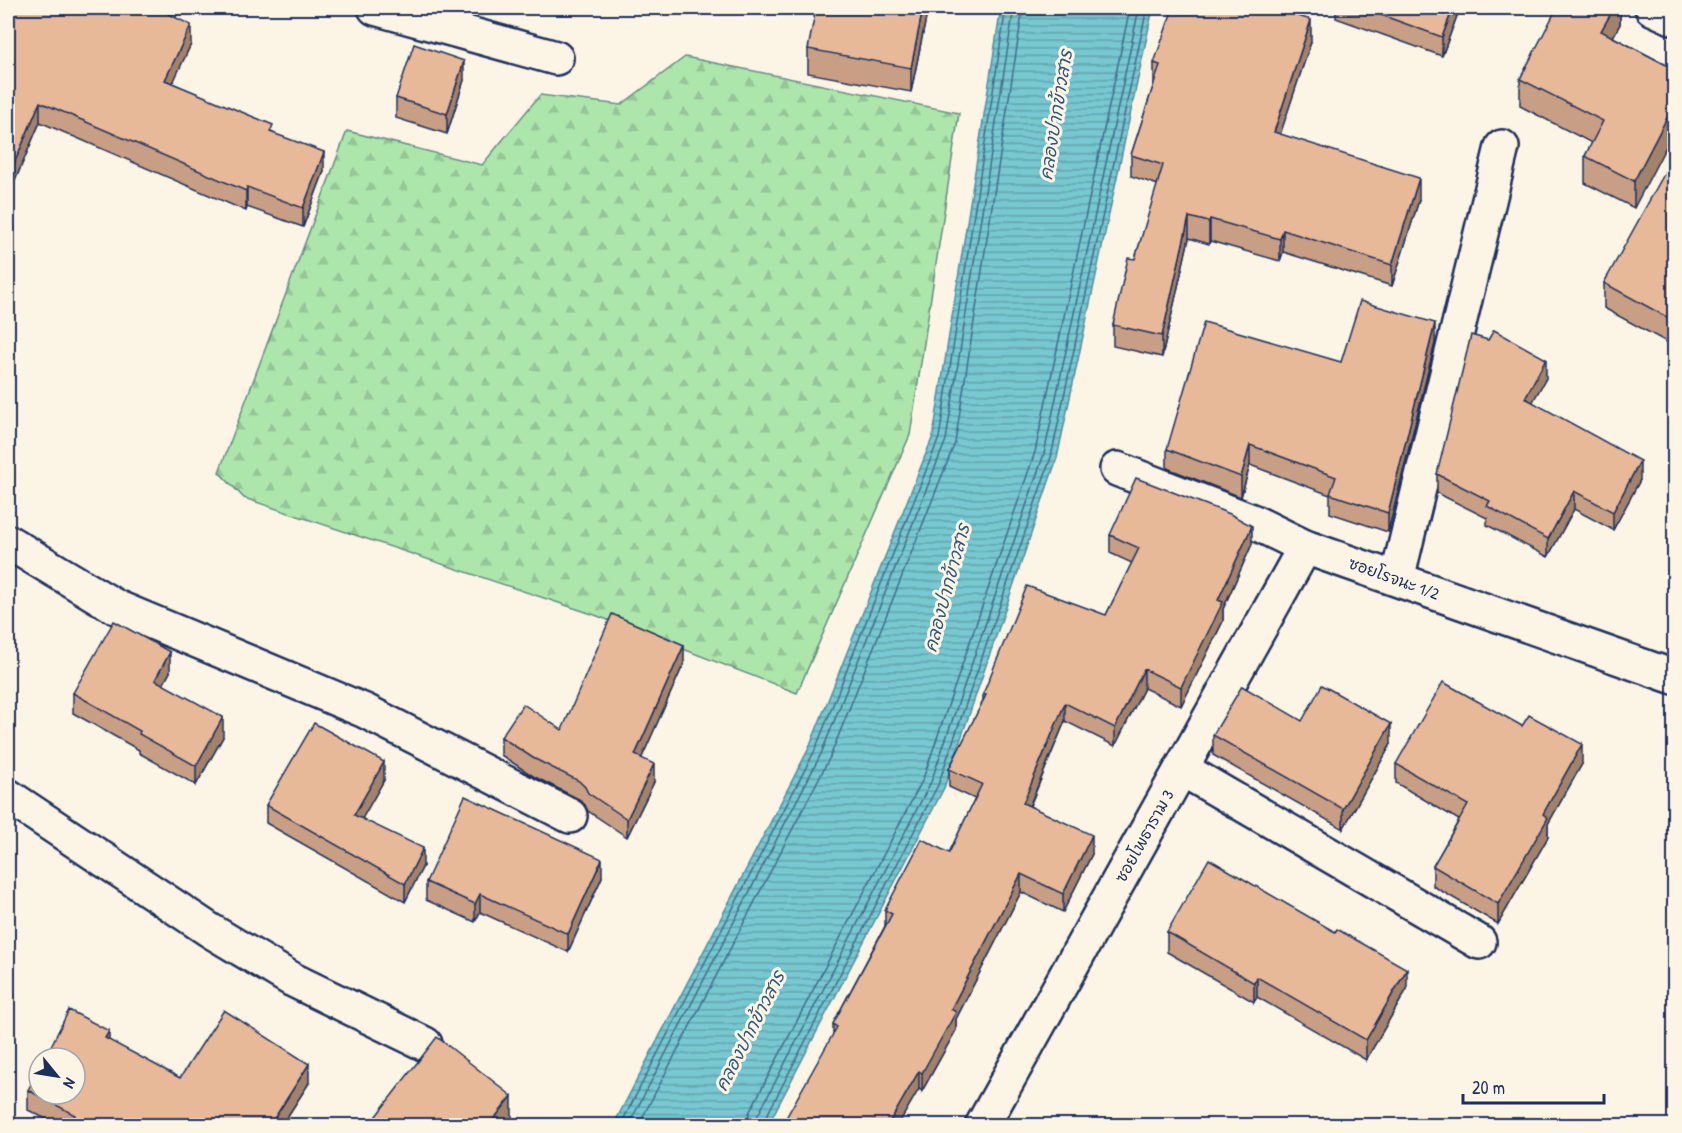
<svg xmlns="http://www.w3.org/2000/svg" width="1682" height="1133" viewBox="0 0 1682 1133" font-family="'Patrick Hand','Playpen Sans Thai',sans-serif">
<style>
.forest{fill:url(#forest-firs);stroke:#648a84;stroke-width:1.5}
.water{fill:url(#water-rules);stroke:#528ba2;stroke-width:1.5}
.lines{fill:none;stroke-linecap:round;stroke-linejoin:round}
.shore{stroke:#406c8c;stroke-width:1.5}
.street-casing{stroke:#1b2f5e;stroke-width:38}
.street{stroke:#fcf5e5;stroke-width:33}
.wall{fill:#c89f84;stroke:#1b2f5e;stroke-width:1.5}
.shaded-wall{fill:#a2826b;stroke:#1b2f5e;stroke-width:1.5}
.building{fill:#e8b999;stroke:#1b2f5e;stroke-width:1.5}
.labels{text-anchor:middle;stroke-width:6;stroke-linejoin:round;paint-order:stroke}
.street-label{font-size:16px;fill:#1b2f5e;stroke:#fcf5e5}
.water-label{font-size:18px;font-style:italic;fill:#32557a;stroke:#fcf5e5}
</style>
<defs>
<pattern id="forest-firs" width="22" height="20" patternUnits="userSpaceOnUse" patternTransform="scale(1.5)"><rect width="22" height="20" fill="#ade6ab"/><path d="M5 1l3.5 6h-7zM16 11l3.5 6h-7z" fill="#94c696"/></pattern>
<pattern id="water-rules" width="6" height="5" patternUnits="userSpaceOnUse" patternTransform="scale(1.5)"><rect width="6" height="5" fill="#77c8d0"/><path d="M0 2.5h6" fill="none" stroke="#61a3ac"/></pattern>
</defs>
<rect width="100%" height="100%" fill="#fcf5e5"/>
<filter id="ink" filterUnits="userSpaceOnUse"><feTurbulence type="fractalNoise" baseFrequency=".0167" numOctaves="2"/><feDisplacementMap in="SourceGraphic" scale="12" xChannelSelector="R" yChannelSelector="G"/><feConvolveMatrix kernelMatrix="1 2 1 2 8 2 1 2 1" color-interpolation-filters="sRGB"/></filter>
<g filter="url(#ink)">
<!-- forest -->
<polygon class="forest" points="685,57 959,113 910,435 797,693 595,615 244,498 219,472 347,131 482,165 540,95 621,105"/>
<!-- water -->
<polygon class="water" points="1001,8 1153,8 1057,458 944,788 768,1125 613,1126 809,748 933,436"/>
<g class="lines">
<!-- shore -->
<g class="shore">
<polyline points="620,1126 815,750 939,438 1006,8"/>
<polyline points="628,1126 821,754 946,440 1014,8"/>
<polyline points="638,1126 830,757 955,443 1023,8"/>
<polyline points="747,1126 749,1113 923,779 1035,452 1130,8"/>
<polyline points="756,1126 757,1117 931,782 1044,454 1139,8"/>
<polyline points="763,1126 764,1121 938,785 1051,457 1147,8"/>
</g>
<!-- street casing -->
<g class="street-casing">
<g id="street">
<polyline points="375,8 556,58"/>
<polyline points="1652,8 1674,18"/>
<polyline points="1117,469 1254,522 1305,547 1674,677"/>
<polyline points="8,542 116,607 365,711 570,816"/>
<polyline points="1397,579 1502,147"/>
<polyline points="1182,769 1479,942"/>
<polyline points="8,796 211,931 293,980 425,1044"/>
<polyline points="982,1126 1305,547"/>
</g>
</g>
<!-- street -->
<use href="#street" class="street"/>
</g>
<!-- wall -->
<g class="wall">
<polygon points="8,8 175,18 191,44 172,83 273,133 324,171 303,227 247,207 246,211 40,122 8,197"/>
<polygon points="928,8 911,92 808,73 808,49"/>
<polygon points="1336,8 1460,8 1442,56 1336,18"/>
<polygon points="1620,8 1620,24 1613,37 1674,69 1634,208 1585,183 1585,156 1592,143 1520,106 1520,79"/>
<polygon points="1311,42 1280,134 1419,200 1392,286 1283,252 1280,261 1210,241 1209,244 1189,238 1162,357 1113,346 1113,325 1135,259 1158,185 1131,176 1131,155 1154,84 1154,63"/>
<polygon points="464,80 447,134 396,118 396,98"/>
<polygon points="1674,168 1674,346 1604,308 1604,283"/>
<polygon points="1435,343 1388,532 1330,513 1330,495 1250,465 1241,497 1167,468 1167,449 1341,362"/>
<polygon points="1546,378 1532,402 1640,480 1613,530 1574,509 1548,557 1487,525 1487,518 1437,493 1437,474"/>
<polygon points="1110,535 1252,544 1223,609 1223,621 1181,706 1144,688 1115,746 1065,721 1030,806 1092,854 1063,912 1021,892 956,1019 956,1030 922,1091 833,1035 833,1024 885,926 885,910 949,853 975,799 949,787 949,769 983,702 983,694 1106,615 1132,563 1110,553"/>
<polygon points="684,663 641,759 654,782 627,837 588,811 585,805 579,799 533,776 501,755 501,737 562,730"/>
<polygon points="170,672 163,685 223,737 196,785 139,753 139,750 73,713 73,693"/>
<polygon points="1302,721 1391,744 1343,829 1213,755 1213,735"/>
<polygon points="1396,764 1582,764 1548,824 1548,837 1498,924 1433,886 1433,866 1459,820 1396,783"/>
<polygon points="384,780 362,818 423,866 405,902 266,823 266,805"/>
<polygon points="602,877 568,952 480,912 475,922 426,900 426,882"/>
<polygon points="1167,932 1407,989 1366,1060 1257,997 1254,1002 1167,952"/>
<polygon points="109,1041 180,1078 309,1083 282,1125 58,1125 28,1110 28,1090"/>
</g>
<!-- shaded-wall -->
<g class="shaded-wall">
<polygon points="171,8 180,8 168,34 168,14"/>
<polygon points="923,8 928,8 911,92 911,68"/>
<polygon points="1453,8 1460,8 1442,56 1442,37"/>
<polygon points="1614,8 1620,8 1620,24 1601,59 1601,31"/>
<polygon points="1311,20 1311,42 1274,153 1274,132"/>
<polygon points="191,25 191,44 165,100 165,80"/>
<polygon points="464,61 464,80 447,134 447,114"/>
<polygon points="40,102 40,122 8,197 8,178"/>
<polygon points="1674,104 1674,131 1634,208 1634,181"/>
<polygon points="324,152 324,171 303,227 303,208"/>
<polygon points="1419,178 1419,200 1392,286 1392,265"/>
<polygon points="247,187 247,207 246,211 246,191"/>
<polygon points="1189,217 1189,238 1162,357 1162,336"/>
<polygon points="1210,219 1210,241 1209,244 1209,222"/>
<polygon points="1283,230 1283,252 1280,261 1280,239"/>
<polygon points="1435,323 1435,343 1388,532 1388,513"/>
<polygon points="1546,359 1546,378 1525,416 1525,398"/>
<polygon points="1250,445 1250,465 1241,497 1241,477"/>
<polygon points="1640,461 1640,480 1613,530 1613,512"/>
<polygon points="1574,491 1574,509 1548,557 1548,539"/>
<polygon points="1252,526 1252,544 1223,609 1223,621 1181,706 1181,687 1218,600"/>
<polygon points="684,645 684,663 635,773 635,755"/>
<polygon points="170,652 170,672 155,699 155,680"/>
<polygon points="1144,669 1144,688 1115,746 1115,728"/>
<polygon points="1065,703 1065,721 1023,821 1023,803"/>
<polygon points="223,717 223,737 196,785 196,766"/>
<polygon points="1391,724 1391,744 1343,829 1343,809"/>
<polygon points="1582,744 1582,764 1548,824 1548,837 1498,924 1498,904 1543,814"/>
<polygon points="384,762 384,780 354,833 354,815"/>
<polygon points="654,764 654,782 627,837 627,819"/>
<polygon points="1092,835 1092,854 1063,912 1063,894"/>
<polygon points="423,848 423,866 405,902 405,884"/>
<polygon points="602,859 602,877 568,952 568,934"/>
<polygon points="1021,874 1021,892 956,1019 956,1030 922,1091 922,1073 951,1009"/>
<polygon points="480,894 480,912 475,922 475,904"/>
<polygon points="1407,969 1407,989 1366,1060 1366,1040"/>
<polygon points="1257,977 1257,997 1254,1002 1254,983"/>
<polygon points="109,1031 109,1050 105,1038"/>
<polygon points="309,1064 309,1083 282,1125 270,1125"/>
<polygon points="919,1071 919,1089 898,1125 888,1125"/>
<polygon points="512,1096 512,1123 510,1125 489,1125"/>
</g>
<!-- building -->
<g class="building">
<polygon points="8,8 171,8 168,14 191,25 165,80 273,125 270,132 324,152 303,208 247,187 246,191 40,102 8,178"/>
<polygon points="816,8 923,8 911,68 808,49"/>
<polygon points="1173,8 1272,8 1311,20 1274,132 1419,178 1392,265 1283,230 1280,239 1210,219 1209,222 1189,217 1162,336 1113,325 1128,258 1135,259 1163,165 1131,155 1160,65 1154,63"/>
<polygon points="1362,8 1453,8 1442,37"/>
<polygon points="1557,8 1614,8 1601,31 1674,69 1674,104 1634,181 1585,156 1603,121 1520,79"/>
<polygon points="414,44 464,61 447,114 396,98"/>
<polygon points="1669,165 1674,168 1674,321 1604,283"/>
<polygon points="1360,301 1435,323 1388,513 1330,494 1336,477 1250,445 1241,477 1167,449 1204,322 1341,362"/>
<polygon points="1494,330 1546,359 1525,398 1640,461 1613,512 1574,491 1548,539 1487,506 1490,501 1437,474 1471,335 1488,340"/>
<polygon points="1136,478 1230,514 1252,526 1218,600 1223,602 1181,687 1144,669 1115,728 1065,703 1023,803 1092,835 1063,894 1021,874 951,1009 956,1012 922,1073 919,1071 888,1125 782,1125 837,1027 833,1024 892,914 885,910 922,839 949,853 982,784 949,769 986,695 983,694 1027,586 1106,615 1139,548 1110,535"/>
<polygon points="612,614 684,645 635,755 654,764 627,819 588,793 585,787 579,781 533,758 501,737 523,704 562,730"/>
<polygon points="114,621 170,652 155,680 223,717 196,766 139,734 140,731 73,693"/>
<polygon points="1443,682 1522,726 1529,715 1582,744 1543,814 1548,818 1498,904 1433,866 1468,805 1396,764"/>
<polygon points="1322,685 1391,724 1343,809 1213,735 1242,686 1302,721"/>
<polygon points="314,723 384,762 354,815 423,848 405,884 266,805"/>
<polygon points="465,796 602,859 568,934 480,894 475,904 426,882"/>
<polygon points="1209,859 1335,932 1337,929 1407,969 1366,1040 1257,977 1254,983 1167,932"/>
<polygon points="69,1010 109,1031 105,1038 180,1078 224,1010 309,1064 270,1125 70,1125 75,1115 28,1090 39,1069 39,1094 75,1094 75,1058 45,1058"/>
<polygon points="437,1037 512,1096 489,1125 369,1125"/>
</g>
</g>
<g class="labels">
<!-- street labels -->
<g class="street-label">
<text transform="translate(1394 578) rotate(20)" y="6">ซอยโรจนะ 1/2</text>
<text transform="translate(1144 836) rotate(-61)" y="6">ซอยโพธาราม 3</text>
</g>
<!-- water labels -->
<g class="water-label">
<text transform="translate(1056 115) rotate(-81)" y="6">คลองปากข้าวสาร</text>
<text transform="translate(947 588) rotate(-75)" y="6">คลองปากข้าวสาร</text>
<text transform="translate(750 1031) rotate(-63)" y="6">คลองปากข้าวสาร</text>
</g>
</g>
<!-- margin -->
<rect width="1682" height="1133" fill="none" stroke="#fcf5e5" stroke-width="30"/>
<rect x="15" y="15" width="1652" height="1103" fill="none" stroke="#1b2f5e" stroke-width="2" filter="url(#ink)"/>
<!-- north arrow -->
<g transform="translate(57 1076) rotate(120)"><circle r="28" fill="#fcf5e5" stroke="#a2a6af" stroke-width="1.5"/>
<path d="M0-4.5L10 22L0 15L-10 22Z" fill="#1b2f5e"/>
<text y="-9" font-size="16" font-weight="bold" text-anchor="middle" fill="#1b2f5e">N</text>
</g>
<!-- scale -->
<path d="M1463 1094v9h141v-9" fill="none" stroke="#1b2f5e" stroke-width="3"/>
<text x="1472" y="1094" font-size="18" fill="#1b2f5e" stroke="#fcf5e5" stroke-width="4.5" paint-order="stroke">20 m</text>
</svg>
